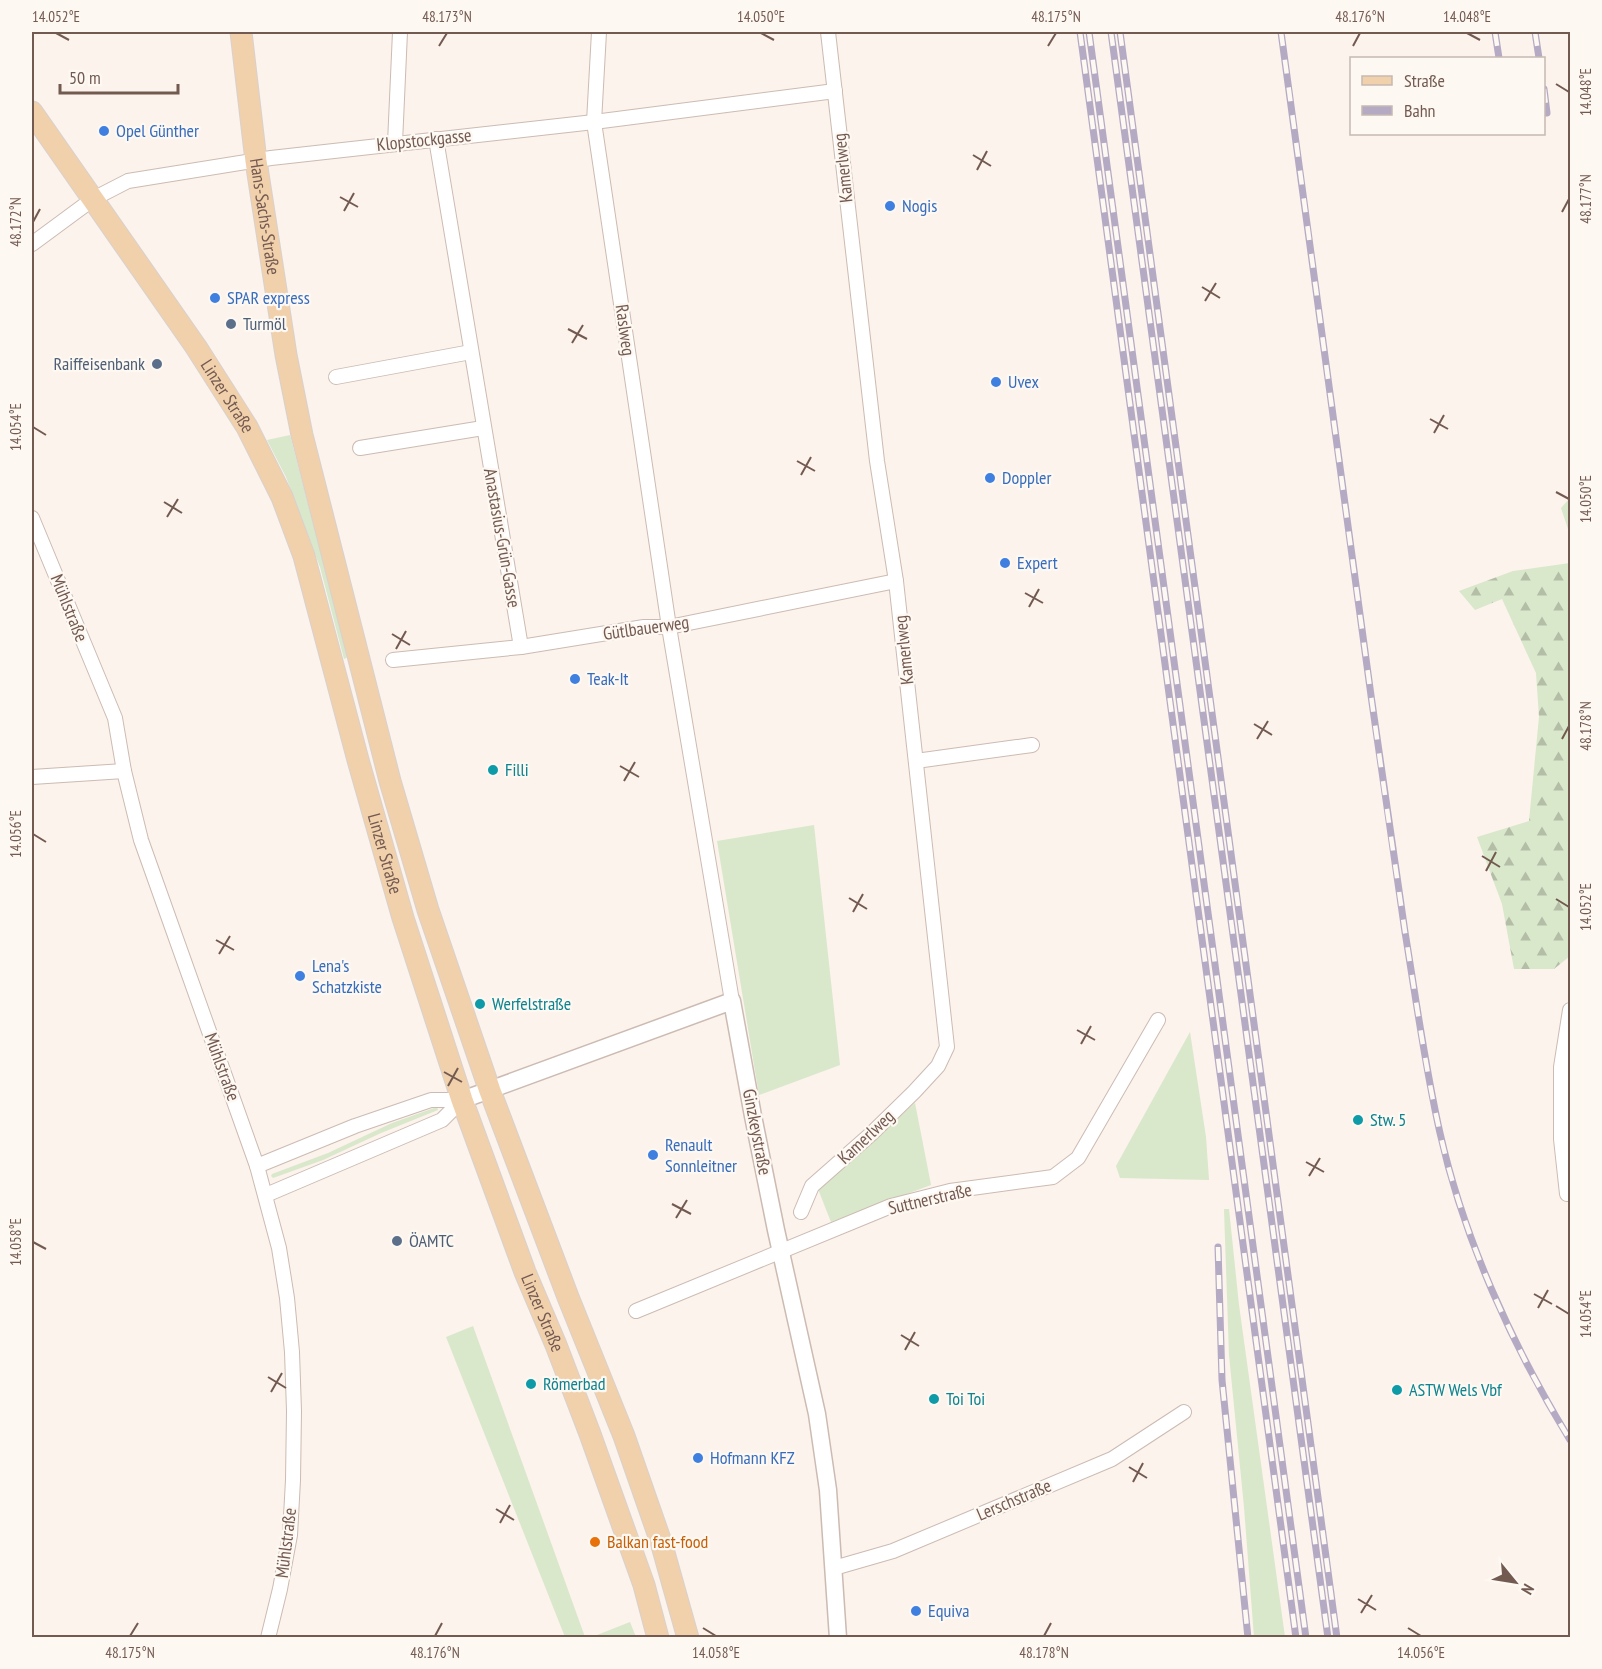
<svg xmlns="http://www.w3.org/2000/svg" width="1602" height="1669" viewBox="0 0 1602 1669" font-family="'PT Sans Narrow',sans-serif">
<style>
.grass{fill:#d9e7cb}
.forest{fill:url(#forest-firs)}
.park{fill:url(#park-tufts)}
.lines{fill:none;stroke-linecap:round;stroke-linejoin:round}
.minor-casing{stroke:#ccbbb2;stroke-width:16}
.tertiary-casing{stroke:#ccbbb2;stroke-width:19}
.primary-casing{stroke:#d8d1ce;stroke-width:23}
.minor{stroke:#fff;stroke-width:14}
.tertiary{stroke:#fff;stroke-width:16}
.primary{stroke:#f1d0ac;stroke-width:21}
.rail-casing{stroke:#b5aac4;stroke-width:7}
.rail{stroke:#fdf8f2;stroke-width:4.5;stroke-dasharray:14;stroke-linecap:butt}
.ticks{fill:none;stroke:#735a51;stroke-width:2}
.shop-dot{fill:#3f7fe0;stroke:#fdf8f2;stroke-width:2}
.service-dot{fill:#5c6f8a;stroke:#fdf8f2;stroke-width:2}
.culture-dot{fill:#0f9aa8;stroke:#fdf8f2;stroke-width:2}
.food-dot{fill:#e8710a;stroke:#fdf8f2;stroke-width:2}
.labels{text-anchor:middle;stroke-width:4.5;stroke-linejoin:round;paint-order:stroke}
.shop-label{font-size:18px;fill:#366cbe;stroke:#fdf8f2;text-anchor:start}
.street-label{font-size:18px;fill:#735a51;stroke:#fdf8f2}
.service-label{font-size:18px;fill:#4e5e75;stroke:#fdf8f2;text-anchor:start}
.culture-label{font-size:18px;fill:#0d838f;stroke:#fdf8f2;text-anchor:start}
.food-label{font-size:18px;fill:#c56008;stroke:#fdf8f2;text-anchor:start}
.neatline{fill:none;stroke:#735a51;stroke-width:2}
.ticks-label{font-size:15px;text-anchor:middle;fill:#735a51}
</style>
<defs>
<pattern id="forest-firs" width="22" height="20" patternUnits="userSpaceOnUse" patternTransform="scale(1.5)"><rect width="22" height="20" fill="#d9e7cb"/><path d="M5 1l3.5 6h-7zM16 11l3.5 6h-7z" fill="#b4bea7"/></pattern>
<pattern id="park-tufts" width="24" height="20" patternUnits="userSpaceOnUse" patternTransform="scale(1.5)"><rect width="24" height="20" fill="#d9e7cb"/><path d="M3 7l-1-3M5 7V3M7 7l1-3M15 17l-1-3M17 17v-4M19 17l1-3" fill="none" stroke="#b4bea7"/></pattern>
</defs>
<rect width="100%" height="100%" fill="#fbf3ec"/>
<!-- grass -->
<g class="grass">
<polygon points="290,435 348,657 344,659 320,567 286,477 267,440"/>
<polygon points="814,825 840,1065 759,1095 717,841"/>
<polygon points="1190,1032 1206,1137 1209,1180 1120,1178 1116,1166"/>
<polygon points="915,1103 931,1185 831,1222 818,1189"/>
<polygon points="437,1107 438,1110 381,1133 323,1160 273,1178 271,1176 272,1174 328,1153 392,1123"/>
<polygon points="1224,1209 1229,1209 1239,1305 1285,1637 1254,1637 1244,1507 1229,1355"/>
<polygon points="473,1326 585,1637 565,1637 446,1337"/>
<polygon points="630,1622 636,1637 592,1637"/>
</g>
<!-- forest -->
<polygon class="forest" points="1570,563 1570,956 1554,969 1514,969 1502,904 1477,837 1529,821 1539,717 1536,673 1502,599 1475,610 1459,591 1513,571"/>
<!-- park -->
<polygon class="park" points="1570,498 1570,532 1569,532 1561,508"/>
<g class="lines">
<!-- minor casing -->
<g class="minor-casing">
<g id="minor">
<polyline points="599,32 594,122 669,627 732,1001"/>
<polyline points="436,139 521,647"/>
<polyline points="395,143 400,32"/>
<polyline points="32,244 93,199 128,181 271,158 594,122 835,91"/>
<polyline points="336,377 471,352"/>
<polyline points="360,448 483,428"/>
<polyline points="32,518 115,718 124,771 141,840 257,1166 279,1248 287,1298 292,1352 294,1411 293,1480 290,1535 280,1589 268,1638"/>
<polyline points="393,660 521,647 644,627 669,627 896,581"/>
<polyline points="916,761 1032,745"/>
<polyline points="32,777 124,771"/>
<polyline points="257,1166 355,1126 431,1100 462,1100"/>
<polyline points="1567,1194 1561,1139 1561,1067 1570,1010"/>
<polyline points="266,1195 442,1120 462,1100"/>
<polyline points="801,1212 812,1186 871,1134 914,1092 938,1066 947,1047 896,581 877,461 828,32"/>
<polyline points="636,1311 891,1206 950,1191 1053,1177 1078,1158 1158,1020"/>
<polyline points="834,1568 893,1551 1112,1459 1184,1412"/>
</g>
</g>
<!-- tertiary casing -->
<g class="tertiary-casing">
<polyline id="tertiary" points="462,1100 732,1001 753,1116 776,1230 817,1414 828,1490 838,1638"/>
</g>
<!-- primary casing -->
<g class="primary-casing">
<g id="primary">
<path id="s1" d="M 241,32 L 256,161 L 286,355 L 302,435 L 390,781 L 428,910 L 490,1091 L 568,1297 L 624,1436 L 661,1542 L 688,1638"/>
<path id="s2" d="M 32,112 L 196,347 L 247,427 L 282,497 L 304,556 L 358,760 L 403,918 L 462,1100 L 525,1272 L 556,1345 L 590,1434 L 644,1585 L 658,1638"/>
</g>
</g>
<!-- minor -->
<use href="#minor" class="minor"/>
<!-- tertiary -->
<use href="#tertiary" class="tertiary"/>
<!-- primary -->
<use href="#primary" class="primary"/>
<!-- rail casing -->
<g class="rail-casing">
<g id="rail">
<polyline points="1080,32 1296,1638"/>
<polyline points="1089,32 1306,1638"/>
<polyline points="1111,32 1328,1638"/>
<polyline points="1120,32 1337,1638"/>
<path d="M 1281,32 C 1310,243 1338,455 1367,666 C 1379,755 1392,844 1405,932 C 1416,999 1425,1067 1440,1133 C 1464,1240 1513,1347 1570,1440"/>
<polyline points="1495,32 1499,58"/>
<polyline points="1535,32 1539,58"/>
<polyline points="1544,89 1547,113"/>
<polyline points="1218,1247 1222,1380 1248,1638"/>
</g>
</g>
<!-- rail -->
<use href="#rail" class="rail"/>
</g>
<!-- ticks -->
<path class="ticks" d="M 56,33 L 69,40M 761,33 L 774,40M 1467,33 L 1480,40M 439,46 L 447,33M 1048,46 L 1056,33M 1353,46 L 1360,33M 1556,84 L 1569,92M 973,155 L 991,166M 977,170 L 987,151M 340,197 L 358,207M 344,211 L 354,193M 1562,212 L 1569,199M 33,222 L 40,209M 1202,287 L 1220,298M 1205,301 L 1216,283M 568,329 L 587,339M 572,343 L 583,325M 1430,419 L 1448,429M 33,427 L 46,435M 1434,433 L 1444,415M 797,461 L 815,471M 801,475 L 811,457M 1556,492 L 1569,499M 164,502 L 182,513M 167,517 L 178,499M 1025,593 L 1043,603M 1029,607 L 1039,589M 392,634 L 410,645M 396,649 L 406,631M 1254,724 L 1272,735M 1257,739 L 1268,721M 1562,739 L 1569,726M 620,766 L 639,777M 624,781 L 635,762M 33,834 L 46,842M 1482,856 L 1500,867M 1486,871 L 1496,852M 849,898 L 867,909M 1556,899 L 1569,907M 853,912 L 863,894M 216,940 L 234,950M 219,954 L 230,936M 1077,1030 L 1095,1040M 1081,1044 L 1091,1026M 444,1072 L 462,1082M 448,1086 L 458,1068M 1306,1162 L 1324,1172M 1309,1176 L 1320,1158M 672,1204 L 691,1214M 676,1218 L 687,1200M 33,1242 L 46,1249M 1534,1294 L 1552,1304M 1556,1306 L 1569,1314M 1538,1308 L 1548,1290M 901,1335 L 919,1346M 905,1350 L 915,1332M 268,1377 L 286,1388M 271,1392 L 282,1373M 1129,1467 L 1147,1478M 1133,1482 L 1143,1463M 496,1509 L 514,1520M 500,1523 L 510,1505M 1358,1599 L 1376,1610M 1361,1613 L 1372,1595M 703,1628 L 716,1636M 1408,1628 L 1421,1636M 130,1636 L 138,1623M 435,1636 L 442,1623M 1044,1636 L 1051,1623"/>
<!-- markers -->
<g class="shop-dot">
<circle cx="104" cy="131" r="6"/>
<circle cx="890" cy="206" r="6"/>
<circle cx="215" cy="298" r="6"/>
<circle cx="996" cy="382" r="6"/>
<circle cx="990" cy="478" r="6"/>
<circle cx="1005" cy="563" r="6"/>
<circle cx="575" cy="679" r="6"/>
<circle cx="300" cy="976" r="6"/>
<circle cx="653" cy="1155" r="6"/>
<circle cx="698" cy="1458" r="6"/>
<circle cx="916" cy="1611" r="6"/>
</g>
<g class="service-dot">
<circle cx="231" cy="324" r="6"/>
<circle cx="157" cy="364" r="6"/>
<circle cx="397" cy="1241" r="6"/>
</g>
<g class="culture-dot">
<circle cx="493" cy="770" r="6"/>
<circle cx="480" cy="1004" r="6"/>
<circle cx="1358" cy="1120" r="6"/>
<circle cx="531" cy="1384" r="6"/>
<circle cx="1397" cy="1390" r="6"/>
<circle cx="934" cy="1399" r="6"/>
</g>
<circle class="food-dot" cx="595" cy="1542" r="6"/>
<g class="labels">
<!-- shop labels -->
<g class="shop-label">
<text x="116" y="137">Opel Günther</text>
<text x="902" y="212">Nogis</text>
<text x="227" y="304">SPAR express</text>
<text x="1008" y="388">Uvex</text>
<text x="1002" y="484">Doppler</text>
<text x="1017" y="569">Expert</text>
<text x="587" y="685">Teak-It</text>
<text x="312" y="972">Lena's<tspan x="312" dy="21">Schatzkiste</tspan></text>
<text x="665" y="1151">Renault<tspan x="665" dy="21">Sonnleitner</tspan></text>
<text x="710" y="1464">Hofmann KFZ</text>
<text x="928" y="1617">Equiva</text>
</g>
<!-- street labels -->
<g class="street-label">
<text transform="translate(424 140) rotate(-6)" y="6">Klopstockgasse</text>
<text transform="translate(843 168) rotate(-96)" y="6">Kamerlweg</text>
<text dy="6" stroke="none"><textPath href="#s1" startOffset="186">Hans-Sachs-Straße</textPath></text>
<text transform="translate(625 330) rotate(82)" y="6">Raslweg</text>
<text dy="6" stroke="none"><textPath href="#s2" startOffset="345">Linzer Straße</textPath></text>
<text transform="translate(502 538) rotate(80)" y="6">Anastasius-Grün-Gasse</text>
<text transform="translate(69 608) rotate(68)" y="6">Mühlstraße</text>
<text transform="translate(646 628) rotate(-8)" y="6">Gütlbauerweg</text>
<text transform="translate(904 650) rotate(-96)" y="6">Kamerlweg</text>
<text dy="6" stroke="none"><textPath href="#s2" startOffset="831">Linzer Straße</textPath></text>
<text transform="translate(222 1067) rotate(70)" y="6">Mühlstraße</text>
<text transform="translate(757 1132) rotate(79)" y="6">Ginzkeystraße</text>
<text transform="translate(866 1137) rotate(-43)" y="6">Kamerlweg</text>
<text transform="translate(930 1199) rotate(-13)" y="6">Suttnerstraße</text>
<text dy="6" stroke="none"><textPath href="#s2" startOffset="1317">Linzer Straße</textPath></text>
<text transform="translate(1014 1500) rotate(-23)" y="6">Lerschstraße</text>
<text transform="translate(286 1543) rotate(-83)" y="6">Mühlstraße</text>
</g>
<!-- service labels -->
<g class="service-label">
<text x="243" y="330">Turmöl</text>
<text x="145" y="370" text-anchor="end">Raiffeisenbank</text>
<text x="409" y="1247">ÖAMTC</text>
</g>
<!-- culture labels -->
<g class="culture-label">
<text x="505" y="776">Filli</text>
<text x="492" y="1010">Werfelstraße</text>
<text x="1370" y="1126">Stw. 5</text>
<text x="543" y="1390">Römerbad</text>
<text x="1409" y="1396">ASTW Wels Vbf</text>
<text x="946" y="1405">Toi Toi</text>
</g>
<!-- food labels -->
<g class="food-label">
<text x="607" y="1548">Balkan fast-food</text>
</g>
</g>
<!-- border -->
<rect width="1602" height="1669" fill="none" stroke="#fdf8f2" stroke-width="66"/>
<!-- legend -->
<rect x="1350" y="57" width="195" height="78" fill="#fdf8f2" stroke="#c6b9b2" stroke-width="1.5"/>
<rect x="1362" y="76" width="30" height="9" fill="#f1d0ac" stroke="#c6b9b2" stroke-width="1.5"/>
<text x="1404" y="87" font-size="18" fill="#735a51">Straße</text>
<rect x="1362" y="106" width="30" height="9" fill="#b5aac4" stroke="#c6b9b2" stroke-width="1.5"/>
<text x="1404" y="117" font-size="18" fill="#735a51">Bahn</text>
<!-- north arrow -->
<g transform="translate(1515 1582) rotate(120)" stroke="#fdf8f2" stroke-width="4.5" paint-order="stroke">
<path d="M0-4.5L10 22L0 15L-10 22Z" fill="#735a51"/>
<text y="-9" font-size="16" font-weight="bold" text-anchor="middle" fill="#735a51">N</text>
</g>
<!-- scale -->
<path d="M60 84v9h118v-9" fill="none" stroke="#735a51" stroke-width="3"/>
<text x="69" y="84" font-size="18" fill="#735a51" stroke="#fdf8f2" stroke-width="4.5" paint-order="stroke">50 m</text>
<rect x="33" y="33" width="1536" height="1603" class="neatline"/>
<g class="ticks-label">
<text x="56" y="22">14.052°E</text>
<text x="447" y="22">48.173°N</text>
<text x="761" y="22">14.050°E</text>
<text x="1056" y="22">48.175°N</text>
<text x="1360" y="22">48.176°N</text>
<text x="1467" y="22">14.048°E</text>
<text transform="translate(1586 92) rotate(-90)" y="5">14.048°E</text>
<text transform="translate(1586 199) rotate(-90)" y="5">48.177°N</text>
<text transform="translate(16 222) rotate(-90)" y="5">48.172°N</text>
<text transform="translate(16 427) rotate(-90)" y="5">14.054°E</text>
<text transform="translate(1586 499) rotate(-90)" y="5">14.050°E</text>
<text transform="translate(1586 726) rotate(-90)" y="5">48.178°N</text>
<text transform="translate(16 834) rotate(-90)" y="5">14.056°E</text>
<text transform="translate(1586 907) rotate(-90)" y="5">14.052°E</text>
<text transform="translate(16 1242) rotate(-90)" y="5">14.058°E</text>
<text transform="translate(1586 1314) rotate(-90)" y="5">14.054°E</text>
<text x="130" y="1658">48.175°N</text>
<text x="435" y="1658">48.176°N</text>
<text x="716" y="1658">14.058°E</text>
<text x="1044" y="1658">48.178°N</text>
<text x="1421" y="1658">14.056°E</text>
</g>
</svg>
